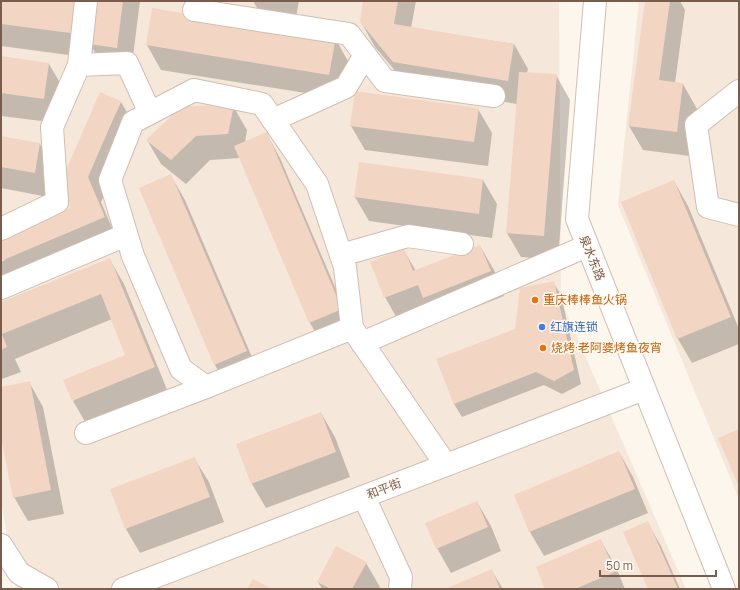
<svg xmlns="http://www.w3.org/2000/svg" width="740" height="590" viewBox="0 0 740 590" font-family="Manrope,'Noto Sans SC',sans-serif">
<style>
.residential{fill:#f5e8da}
.shadow{fill:#0003}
.building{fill:#f3d5c3}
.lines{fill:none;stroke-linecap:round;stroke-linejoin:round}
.minor-casing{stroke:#d1beb0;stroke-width:24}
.minor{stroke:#fff;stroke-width:22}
.food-dot{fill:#e8710a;stroke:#fffaf3;stroke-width:1.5}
.shop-dot{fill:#3f7fe0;stroke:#fffaf3;stroke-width:1.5}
.labels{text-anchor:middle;stroke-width:3;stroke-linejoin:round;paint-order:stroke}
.street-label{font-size:12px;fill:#7a5c4d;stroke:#fffaf3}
.food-label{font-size:12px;fill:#c56008;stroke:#fffaf3;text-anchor:start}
.shop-label{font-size:12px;fill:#366cbe;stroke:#fffaf3;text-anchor:start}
</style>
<rect width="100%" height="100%" fill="#fdf6ec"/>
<!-- residential -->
<g class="residential">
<polygon points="1,1 559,1 561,300 686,589 16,589 1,501"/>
<polygon points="639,1 739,1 739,499 618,205"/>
</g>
<!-- shadow -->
<g class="shadow">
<polygon points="1,1 140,1 131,72 104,68 93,49 91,58 1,46"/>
<polygon points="253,1 299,1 294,28 266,23"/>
<polygon points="364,1 416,1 411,28 514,44 528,69 527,73 556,75 570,100 558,260 521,257 507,233 517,104 408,86 375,47 361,22"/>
<polygon points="646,1 680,1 685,10 675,83 683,84 697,109 690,156 643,150 629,126"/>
<polygon points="153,9 335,38 349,63 343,99 161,70 147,45"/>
<polygon points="1,57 49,64 63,88 58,123 1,116"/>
<polygon points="121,102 135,126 101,202 118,242 1,291 1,262 5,260 5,258 1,259 71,208"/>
<polygon points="233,106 247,130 245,143 266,133 280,158 355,334 324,347 310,323 240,158 210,160 186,184 161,164 147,140"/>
<polygon points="478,109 492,133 488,166 365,150 351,126"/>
<polygon points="1,137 40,144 54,168 48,197 1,188"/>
<polygon points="171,176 185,200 260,376 229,389 215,365 140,189"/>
<polygon points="483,180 497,204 492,238 369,221 355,197"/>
<polygon points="674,181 688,206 739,329 739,344 692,363 678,339 622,203"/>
<polygon points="480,246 494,270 504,296 438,322 399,322 385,297 403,249 416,271"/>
<polygon points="110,260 124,284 168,392 87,425 73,401 127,356 112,319 15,359 21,372 2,379 1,377 1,304"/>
<polygon points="553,282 561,295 581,384 562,394 544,385 462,417 454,404 437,360 516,329"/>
<polygon points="29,382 43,407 64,514 28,521 14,497 1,432 1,388"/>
<polygon points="321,413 335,437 350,477 266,508 252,484 237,444"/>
<polygon points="619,452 633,477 648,513 544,556 530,532 515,495"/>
<polygon points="194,458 209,482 224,522 140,553 126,529"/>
<polygon points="477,502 491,526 501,551 451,573 437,548"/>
<polygon points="647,522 661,546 680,589 649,589"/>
<polygon points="601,541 615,565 625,589 546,589"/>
<polygon points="366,563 380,587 379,589 322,589 318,582"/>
<polygon points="492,571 503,589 448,589"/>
</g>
<!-- building -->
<g class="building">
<polygon points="1,1 82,1 78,34 1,24"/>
<polygon points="94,1 123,1 117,48 89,44"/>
<polygon points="363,1 398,1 394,24 514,44 508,81 393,62 360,22"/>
<polygon points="645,1 670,1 659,80 683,83 677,132 628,126"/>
<polygon points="152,8 336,37 329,75 146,45"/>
<polygon points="1,56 49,63 44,99 1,93"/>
<polygon points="519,72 557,74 544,236 506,233"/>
<polygon points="355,91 479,108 474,142 350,126"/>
<polygon points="100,92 121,101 88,177 105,217 1,261 1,237 70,208 60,184"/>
<polygon points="234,105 228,134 196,136 171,160 146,140 182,106"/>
<polygon points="267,132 342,309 309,323 234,146"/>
<polygon points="1,136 40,143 35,173 1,167"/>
<polygon points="359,162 483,179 479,214 354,197"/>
<polygon points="171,174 247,351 214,365 139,188"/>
<polygon points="674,180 731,317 677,339 621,202"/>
<polygon points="480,245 491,271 423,298 418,285 384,298 370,262 404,248 413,271"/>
<polygon points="110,258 155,367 72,401 63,380 125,355 101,294 2,334 7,347 1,350 1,302"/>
<polygon points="554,281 574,370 554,381 536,372 454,404 436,359 515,329 520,288"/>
<polygon points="30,381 51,490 13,498 1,437 1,387"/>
<polygon points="321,412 336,452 251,484 236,444"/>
<polygon points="739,429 739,487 718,438"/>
<polygon points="619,451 635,489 529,532 514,495"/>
<polygon points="195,457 210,497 125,529 110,489"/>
<polygon points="477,501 488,527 436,549 425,523"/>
<polygon points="648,521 678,589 648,589 623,532"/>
<polygon points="601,539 615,572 575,589 545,589 536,567"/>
<polygon points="336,546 367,562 352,589 331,589 317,582"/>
<polygon points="492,569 500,589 445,589"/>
<polygon points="253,579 272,589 247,589"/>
</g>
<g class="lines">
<!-- minor casing -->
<g class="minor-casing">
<g id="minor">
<polyline points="595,1 577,219 724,589"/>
<polyline points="194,10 349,34 385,81 494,96"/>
<polyline points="79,65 127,63 150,113"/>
<polyline points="739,91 696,125 708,207 739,215"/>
<polyline points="273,120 346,87 365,55"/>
<polyline points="1,229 57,202 52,127 79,65 86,1"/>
<polyline points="341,255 408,236 462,244"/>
<polyline points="1,288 126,235"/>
<polyline points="362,343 587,246"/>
<polyline points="206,387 181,369 133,256 110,180 133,122 194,90 262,104 317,184 345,267 352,328 446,465"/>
<polyline points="86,433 206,387 352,328"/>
<polyline points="364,497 401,577 400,589"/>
<polyline points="1,545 19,573 47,589"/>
<polyline points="123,589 644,389"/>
</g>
</g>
<!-- minor -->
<use href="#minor" class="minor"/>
</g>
<!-- markers -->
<g class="food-dot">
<circle cx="535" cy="300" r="4"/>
<circle cx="543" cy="348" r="4"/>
</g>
<circle class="shop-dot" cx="542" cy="327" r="4"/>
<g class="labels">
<!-- street labels -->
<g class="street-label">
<text transform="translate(592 258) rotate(68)" y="4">泉水东路</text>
<text transform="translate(384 489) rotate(-21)" y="4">和平街</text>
</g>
<!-- food labels -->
<g class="food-label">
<text x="543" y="304">重庆棒棒鱼火锅</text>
<text x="551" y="352">烧烤·老阿婆烤鱼夜宵</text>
</g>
<!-- shop labels -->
<g class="shop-label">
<text x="550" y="331">红旗连锁</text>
</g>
</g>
<!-- border -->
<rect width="740" height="590" fill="none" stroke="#7a5c4d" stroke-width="4"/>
<!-- scale -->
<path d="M600 570v6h116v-6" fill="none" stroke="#7a5c4d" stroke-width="2"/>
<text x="606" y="570" font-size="12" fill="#7a5c4d" stroke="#fffaf3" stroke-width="3" paint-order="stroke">50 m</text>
</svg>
